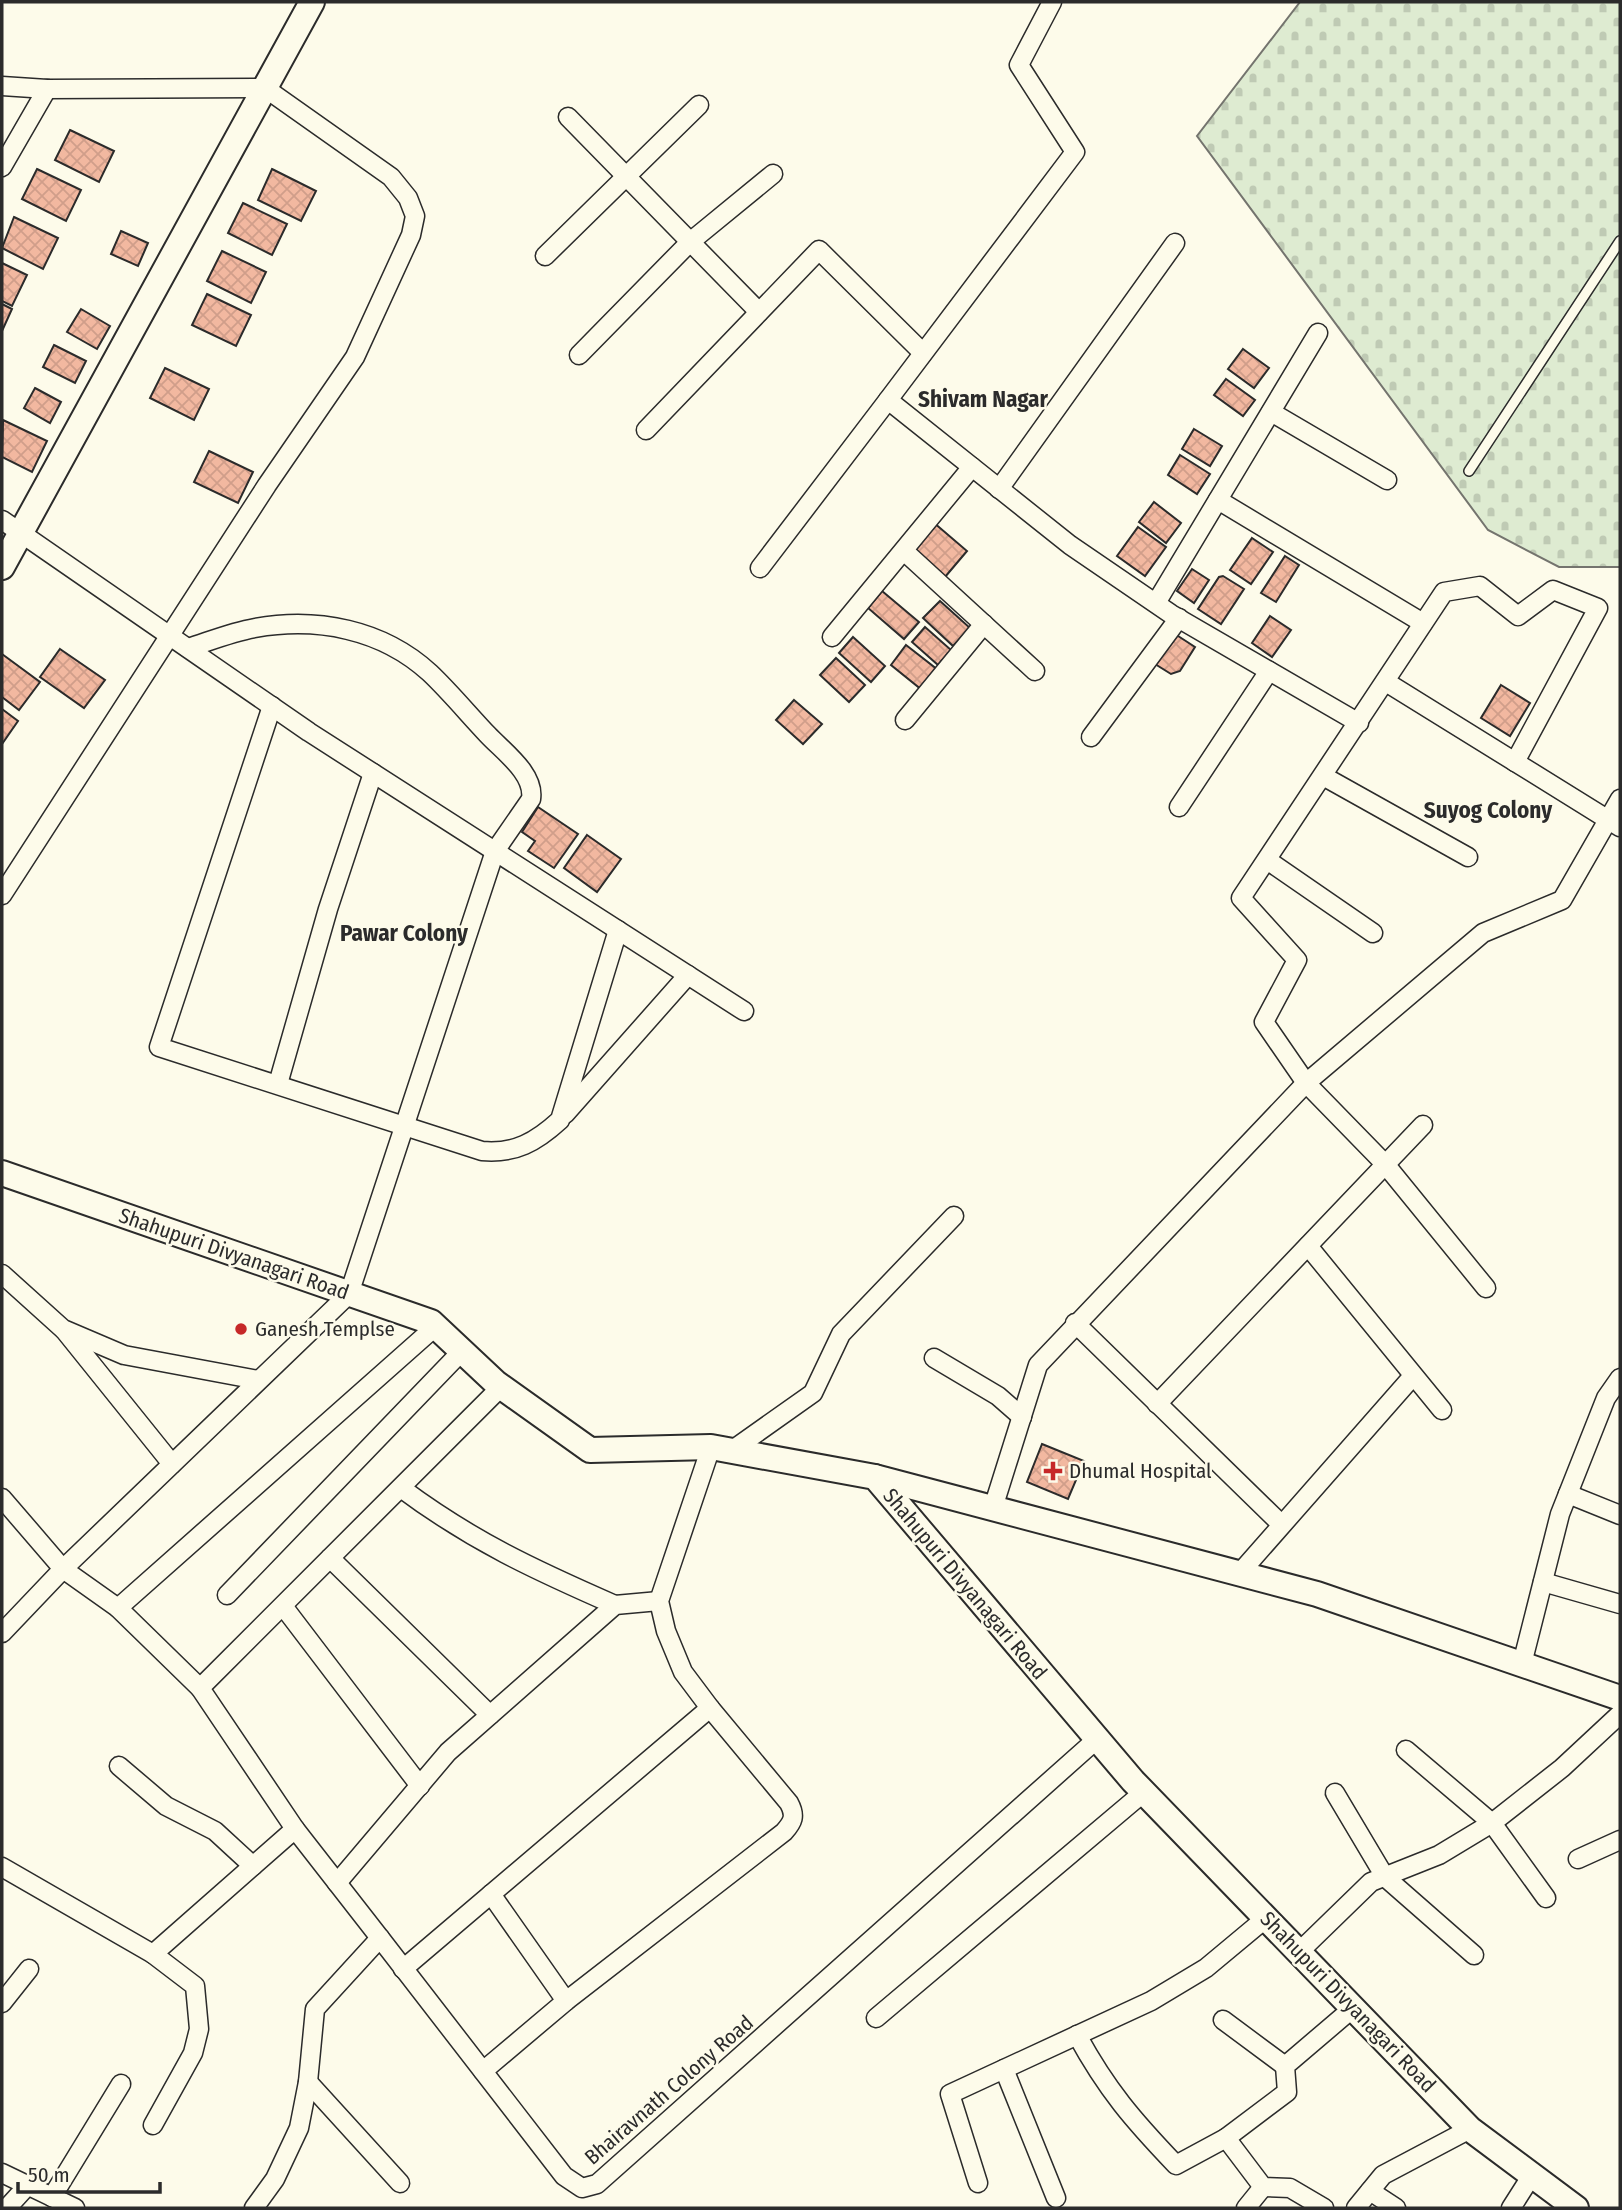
<svg xmlns="http://www.w3.org/2000/svg" width="1622" height="2210" viewBox="0 0 1622 2210" font-family="'Fira Sans Condensed',sans-serif">
<style>
.cemetery{fill:url(#cemetery-stones);stroke:#74746e;stroke-width:2}
.building{fill:url(#building-cross-hatch);stroke:#2b2b2b;stroke-width:2}
.lines{fill:none;stroke-linecap:round;stroke-linejoin:round}
.lane-casing{stroke:#2b2b2b;stroke-width:12}
.street-casing{stroke:#2b2b2b;stroke-width:21}
.secondary-casing{stroke:#2b2b2b;stroke-width:28}
.lane{stroke:#fdfbea;stroke-width:9}
.street{stroke:#fdfbea;stroke-width:18}
.secondary{stroke:#fdfbea;stroke-width:24}
.poi-dot{fill:#c62828;stroke:#fdfbea;stroke-width:2.5}
.labels{text-anchor:middle;stroke-width:5;stroke-linejoin:round;paint-order:stroke}
.street-label{font-size:21px;fill:#2b2b2b;stroke:#fdfbea}
.poi-label{font-size:21px;fill:#2b2b2b;stroke:#fdfbea;text-anchor:start}
.neighbourhood-label{font-size:23px;font-weight:bold;fill:#2b2b2b;stroke:#fdfbea}
</style>
<defs>
<pattern id="cemetery-stones" width="16" height="16" patternUnits="userSpaceOnUse" patternTransform="scale(1.75)"><rect width="16" height="16" fill="#deebd1"/><path d="M2 7V4a2 2 0 0 1 4 0v3zM10 15v-3a2 2 0 0 1 4 0v3z" fill="#bfcab4"/></pattern>
<pattern id="building-cross-hatch" width="8" height="8" patternUnits="userSpaceOnUse" patternTransform="scale(1.75)"><rect width="8" height="8" fill="#f2b8a0"/><path d="M0 0l8 8M0 8l8-8" fill="none" stroke="#d09e8a"/></pattern>
</defs>
<rect width="100%" height="100%" fill="#fdfbea"/>
<!-- cemetery -->
<polygon class="cemetery" points="1300,2 1620,2 1620,567 1559,567 1488,530 1197,136"/>
<!-- building -->
<g class="building">
<polygon points="70,130 114,151 99,182 55,160"/>
<polygon points="37,169 81,190 66,221 22,199"/>
<polygon points="272,169 316,191 301,221 258,200"/>
<polygon points="243,203 287,224 272,255 228,233"/>
<polygon points="14,217 58,238 43,269 2,248"/>
<polygon points="121,231 148,243 138,266 111,254"/>
<polygon points="222,251 266,272 251,303 207,281"/>
<polygon points="2,263 27,275 12,306 2,301"/>
<polygon points="207,294 251,315 236,346 192,325"/>
<polygon points="2,304 12,309 2,331"/>
<polygon points="81,309 110,326 97,349 67,332"/>
<polygon points="54,345 86,361 75,383 43,367"/>
<polygon points="1243,349 1269,368 1254,388 1228,369"/>
<polygon points="165,368 209,389 194,420 150,398"/>
<polygon points="1226,379 1255,400 1243,416 1214,395"/>
<polygon points="35,388 61,402 50,423 24,408"/>
<polygon points="3,420 47,441 32,472 2,457"/>
<polygon points="1194,429 1222,446 1210,466 1182,449"/>
<polygon points="209,451 253,472 238,503 194,482"/>
<polygon points="1180,455 1210,474 1197,494 1168,475"/>
<polygon points="1154,502 1181,523 1166,543 1139,522"/>
<polygon points="933,522 967,551 945,577 911,549"/>
<polygon points="1138,527 1166,547 1145,576 1117,556"/>
<polygon points="1252,538 1273,552 1251,584 1230,570"/>
<polygon points="1285,556 1299,565 1276,602 1261,593"/>
<polygon points="1192,569 1209,580 1194,603 1177,591"/>
<polygon points="1223,576 1244,589 1221,624 1198,609 1219,577"/>
<polygon points="882,591 919,622 904,639 868,608"/>
<polygon points="940,601 970,628 953,646 923,618"/>
<polygon points="1270,616 1291,630 1272,657 1252,643"/>
<polygon points="925,627 951,650 938,665 912,642"/>
<polygon points="1175,634 1195,647 1180,671 1171,674 1155,664"/>
<polygon points="853,637 885,666 871,682 839,653"/>
<polygon points="906,645 938,670 922,690 891,665"/>
<polygon points="60,649 105,680 84,708 40,677"/>
<polygon points="2,654 40,682 19,710 2,697"/>
<polygon points="836,658 865,685 849,702 820,675"/>
<polygon points="1501,685 1530,703 1510,736 1481,718"/>
<polygon points="794,700 822,724 803,744 776,720"/>
<polygon points="2,709 18,721 2,744"/>
<polygon points="538,807 578,834 554,868 528,851 535,841 522,832"/>
<polygon points="587,835 621,859 597,892 564,868"/>
<polygon points="1042,1444 1084,1461 1068,1499 1027,1482"/>
</g>
<g class="lines">
<!-- lane casing -->
<g class="lane-casing">
<polyline id="lane" points="1469,471 1620,241"/>
</g>
<!-- street casing -->
<g class="street-casing">
<g id="street">
<polyline points="1052,2 1019,65 1075,152 888,400 1070,545 1171,614 1359,723"/>
<polyline points="2,86 47,89 265,88 391,177 408,198 415,216 411,235 355,357 267,485 2,895"/>
<polyline points="568,117 759,312"/>
<polyline points="2,167 47,89"/>
<polyline points="545,256 699,105"/>
<polyline points="579,355 690,242 773,174"/>
<polyline points="1271,412 1387,480"/>
<polyline points="646,430 819,250 923,353"/>
<polyline points="999,489 1175,243"/>
<polyline points="1218,500 1423,623"/>
<polyline points="2,520 309,732 744,1011"/>
<polyline points="904,551 1035,671"/>
<polyline points="760,568 888,400"/>
<polyline points="1156,603 1318,333"/>
<polyline points="832,637 972,467"/>
<polyline points="1386,682 1620,827"/>
<path d="M 272,706 L 159,1047 L 482,1151 C 515,1154 536,1142 560,1120 L 618,930"/>
<polyline points="905,720 984,624"/>
<polyline points="1091,737 1179,618"/>
<polyline points="1323,776 1468,857"/>
<polyline points="1179,807 1269,671"/>
<polyline points="1267,860 1373,933"/>
<polyline points="278,1084 328,909 373,773"/>
<polyline points="565,1114 688,975"/>
<polyline points="1308,1246 1442,1410"/>
<polyline points="2,1274 63,1329 124,1355 258,1380"/>
<polyline points="1486,1288 1385,1164 1306,1083 1264,1022 1297,960 1241,898 1444,592 1480,586 1518,616 1553,590 1598,608 1515,762"/>
<polyline points="1075,1323 1281,1524"/>
<polyline points="65,1331 172,1464"/>
<polyline points="934,1358 998,1396 1022,1417"/>
<polyline points="1157,1404 1423,1125"/>
<polyline points="731,1451 813,1393 841,1334 954,1216"/>
<path d="M 401,1488 C 472,1541 535,1570 615,1605"/>
<polyline points="1568,1494 1620,1515"/>
<polyline points="2,1498 63,1569 2,1633"/>
<polyline points="993,1508 1038,1365 1306,1083 1483,933 1562,900 1620,799"/>
<polyline points="330,1558 490,1715"/>
<polyline points="1239,1574 1413,1376"/>
<polyline points="1543,1582 1620,1604"/>
<polyline points="227,1595 462,1351"/>
<polyline points="283,1606 420,1786"/>
<path d="M 118,1608 L 63,1569 L 349,1294 L 495,851 L 531,799 C 535,774 504,752 488,735 C 469,715 450,692 430,673 C 382,629 317,617 255,628 C 232,632 210,641 188,648"/>
<polyline points="1522,1664 1560,1514 1606,1398 1620,1378"/>
<polyline points="200,1688 118,1608 435,1327"/>
<polyline points="710,1708 683,1672 666,1631 659,1601 711,1447"/>
<polyline points="1406,1750 1492,1823 1546,1898"/>
<polyline points="119,1766 166,1806 215,1831 253,1866"/>
<polyline points="1335,1793 1385,1877 1474,1955"/>
<polyline points="295,1829 200,1688 501,1387"/>
<polyline points="1578,1859 1620,1840"/>
<polyline points="2,1867 153,1954 295,1829 380,1938"/>
<polyline points="337,1883 448,1752 615,1605 659,1601"/>
<polyline points="491,1894 566,2001"/>
<polyline points="1299,1952 1371,1882 1439,1855 1492,1823 1562,1768 1620,1714"/>
<path d="M 403,1969 L 710,1708 L 789,1803 C 796,1816 793,1822 784,1832 L 566,2001 L 483,2071"/>
<polyline points="2,2003 29,1969"/>
<polyline points="876,2018 1144,1792"/>
<polyline points="1223,2020 1285,2066"/>
<path d="M 1077,2035 C 1107,2090 1133,2120 1176,2165 L 1226,2138 L 1263,2187 L 1290,2188 L 1324,2208"/>
<polyline points="1004,2069 1056,2198"/>
<polyline points="308,2082 400,2183"/>
<polyline points="153,2125 193,2053 199,2029 195,1986 153,1954"/>
<polyline points="1226,2138 1287,2092 1285,2066 1353,2008"/>
<polyline points="2,2173 75,2208"/>
<polyline points="978,2183 950,2094 1151,2001 1206,1968 1266,1918"/>
<polyline points="1370,2191 1396,2208"/>
<polyline points="52,2197 121,2084"/>
<polyline points="7,2208 28,2185"/>
<polyline points="254,2208 275,2179 299,2128 308,2082 315,2009 380,1938 564,2176 582,2188 597,2184 1097,1739"/>
<polyline points="1246,2208 1263,2187"/>
<polyline points="1356,2208 1383,2175 1470,2129"/>
<polyline points="1511,2208 1532,2175"/>
</g>
</g>
<!-- secondary casing -->
<g class="secondary-casing">
<g id="secondary">
<polyline points="2,567 312,2"/>
<polyline points="2,1173 431,1322 496,1383 590,1450 711,1447 875,1477 1133,1781 1470,2129 1576,2208"/>
<polyline points="875,1477 1317,1594 1620,1698"/>
</g>
</g>
<!-- lane -->
<use href="#lane" class="lane"/>
<!-- street -->
<use href="#street" class="street"/>
<!-- secondary -->
<use href="#secondary" class="secondary"/>
</g>
<!-- markers -->
<g class="poi-dot">
<circle cx="241" cy="1329" r="7"/>
<path d="M1049.5 1460.5h7v7h7v7h-7v7h-7v-7h-7v-7h7z"/>
</g>
<g class="labels">
<!-- street labels -->
<g class="street-label">
<text transform="translate(234 1254) rotate(19)" y="7">Shahupuri Divyanagari Road</text>
<text transform="translate(965 1584) rotate(50)" y="7">Shahupuri Divyanagari Road</text>
<text transform="translate(1348 2002) rotate(46)" y="7">Shahupuri Divyanagari Road</text>
<text transform="translate(669 2090) rotate(-41)" y="7">Bhairavnath Colony Road</text>
</g>
<!-- poi labels -->
<g class="poi-label">
<text x="255" y="1336">Ganesh Templse</text>
<text x="1069" y="1478">Dhumal Hospital</text>
</g>
<!-- neighbourhood labels -->
<g class="neighbourhood-label">
<text x="983" y="407">Shivam Nagar</text>
<text x="1488" y="818">Suyog Colony</text>
<text x="404" y="941">Pawar Colony</text>
</g>
</g>
<!-- border -->
<rect width="1622" height="2210" fill="none" stroke="#2b2b2b" stroke-width="7"/>
<!-- scale -->
<path d="M18 2182v10h142v-10" fill="none" stroke="#2b2b2b" stroke-width="3.5"/>
<text x="28" y="2182" font-size="21" fill="#2b2b2b" stroke="#fdfbea" stroke-width="5" paint-order="stroke">50 m</text>
</svg>
